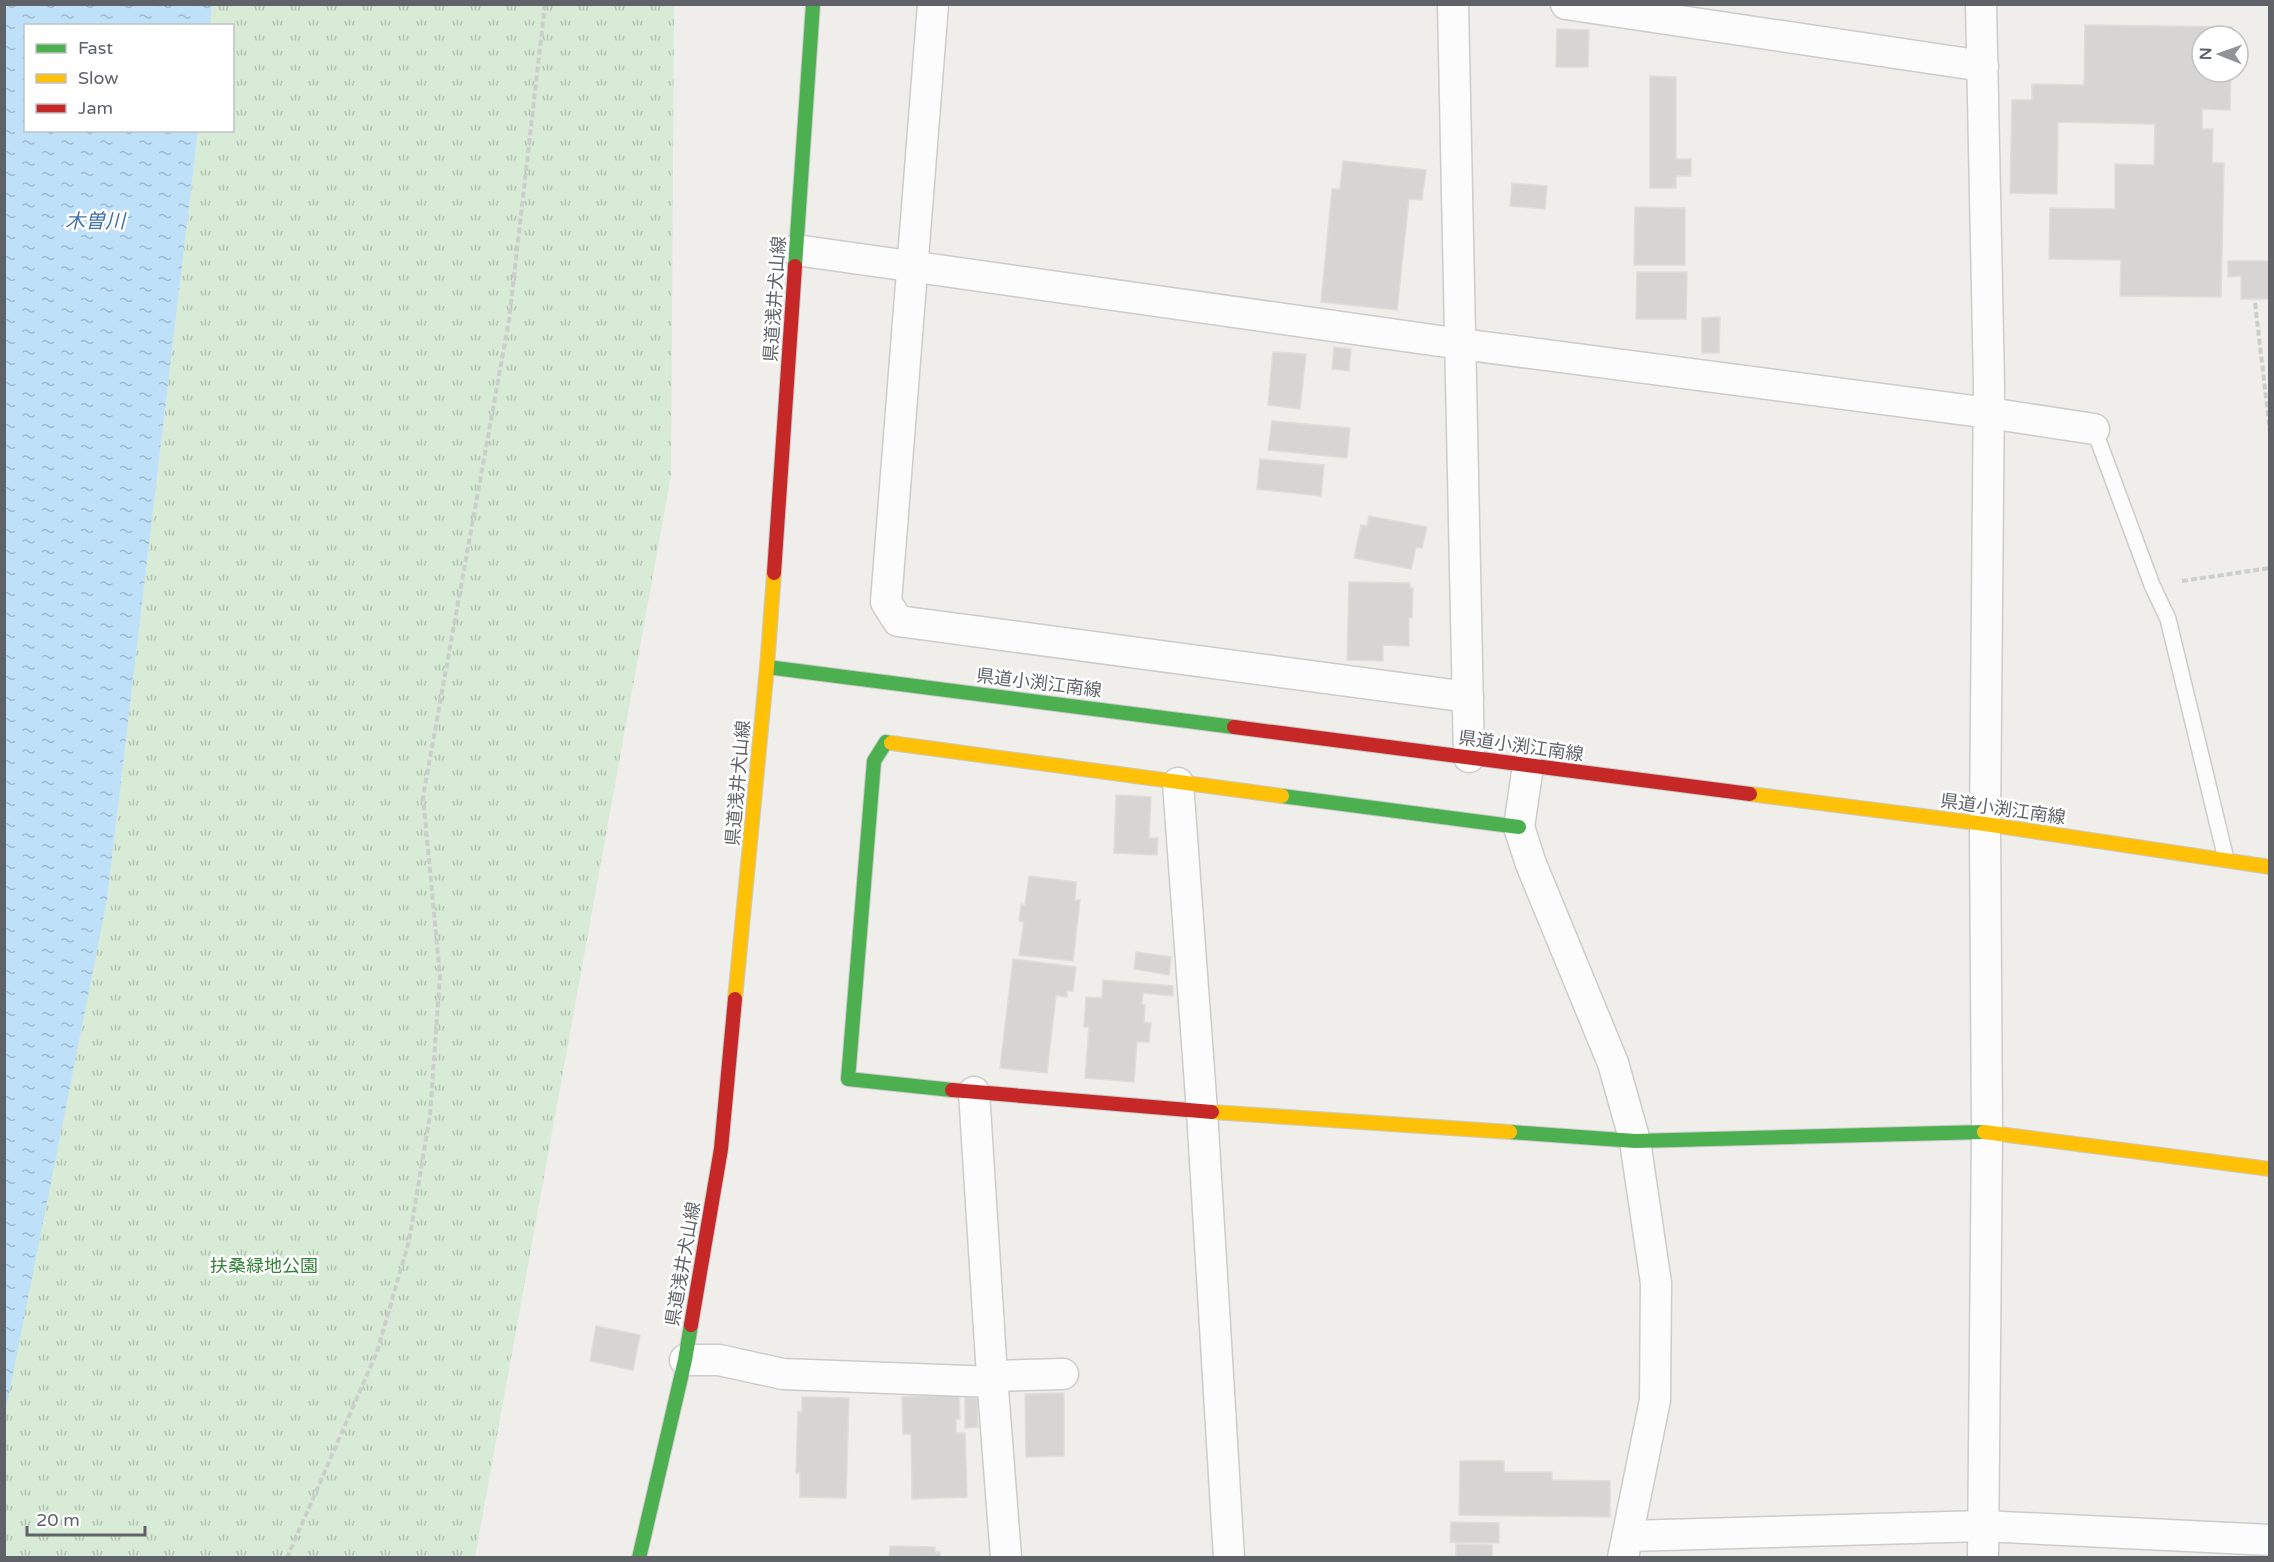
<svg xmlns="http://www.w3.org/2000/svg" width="2274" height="1562" viewBox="0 0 2274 1562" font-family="'Varela Round','Noto Sans JP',sans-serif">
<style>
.park{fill:url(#park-tufts)}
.water{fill:url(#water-ripples)}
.building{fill:#d6d5d3;stroke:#deddd9;stroke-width:1.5}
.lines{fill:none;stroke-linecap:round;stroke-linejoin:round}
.lane-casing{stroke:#cbcccc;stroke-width:18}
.street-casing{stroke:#cbcccc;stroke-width:33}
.fast-casing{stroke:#cacacb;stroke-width:16}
.slow-casing{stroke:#cacacb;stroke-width:16}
.jam-casing{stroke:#cacacb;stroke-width:16}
.path{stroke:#cacfcc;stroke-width:4;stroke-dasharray:6 3;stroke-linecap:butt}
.lane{stroke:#fdfcfc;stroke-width:15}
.street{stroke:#fdfcfc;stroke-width:30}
.fast{stroke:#4caf50;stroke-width:14}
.slow{stroke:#ffc107;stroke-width:14}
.jam{stroke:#c62828;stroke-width:14}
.labels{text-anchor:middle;stroke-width:5;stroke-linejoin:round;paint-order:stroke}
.street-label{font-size:18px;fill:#5f6368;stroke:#fff}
.park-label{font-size:18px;fill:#348238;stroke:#fff}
.water-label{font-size:20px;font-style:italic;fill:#4174aa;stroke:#fff}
</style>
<defs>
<pattern id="park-tufts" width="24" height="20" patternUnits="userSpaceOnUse" patternTransform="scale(1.5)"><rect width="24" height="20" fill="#d8ebd6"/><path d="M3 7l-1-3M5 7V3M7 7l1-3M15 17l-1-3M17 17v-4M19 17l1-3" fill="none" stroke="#b2c2b1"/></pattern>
<pattern id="water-ripples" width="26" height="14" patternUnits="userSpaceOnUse" patternTransform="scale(1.5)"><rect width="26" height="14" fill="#bfe0f9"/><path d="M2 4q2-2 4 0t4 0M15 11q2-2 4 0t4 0" fill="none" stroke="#9eb9cd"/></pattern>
</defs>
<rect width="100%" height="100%" fill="#efeeea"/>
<!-- park -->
<polygon class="park" points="212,5 674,5 671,476 475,1557 5,1558 5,1228 107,900 198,131 232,130 232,26 210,25"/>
<!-- water -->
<polygon class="water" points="5,4 212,5 210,25 26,26 26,130 198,131 107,900 5,1414"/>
<!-- building -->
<g class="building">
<polygon points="2085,25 2232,27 2232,36 2202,36 2202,72 2231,72 2230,110 2202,109 2202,129 2213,129 2212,163 2224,163 2221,297 2120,296 2121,260 2049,259 2050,208 2115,209 2115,164 2154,165 2155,124 2058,122 2057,194 2010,193 2012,100 2032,100 2032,84 2084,85"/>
<polygon points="1557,29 1589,30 1588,67 1556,67"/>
<polygon points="1650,76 1676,77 1676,159 1691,159 1691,176 1676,176 1676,188 1650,188"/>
<polygon points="1343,161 1426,170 1422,200 1409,199 1397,310 1321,302 1332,189 1340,189"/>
<polygon points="1512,183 1547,186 1545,209 1510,206"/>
<polygon points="1635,207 1685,208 1685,265 1634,265"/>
<polygon points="2228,261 2270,261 2270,299 2241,299 2241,276 2228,277"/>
<polygon points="1637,272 1687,272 1686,319 1636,319"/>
<polygon points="1720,317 1719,353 1702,353 1702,318"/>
<polygon points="1334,347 1351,349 1349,371 1332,369"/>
<polygon points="1273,352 1306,354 1300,409 1268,405"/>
<polygon points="1272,421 1350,428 1347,458 1268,450"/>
<polygon points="1260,459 1324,465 1321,496 1257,489"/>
<polygon points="1369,516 1427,527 1422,548 1416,547 1411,569 1354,558 1361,525 1367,526"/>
<polygon points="1349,582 1410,583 1410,588 1413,588 1412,618 1409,618 1409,646 1383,645 1383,661 1347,660"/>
<polygon points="1116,795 1151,797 1149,838 1158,838 1157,855 1114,853"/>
<polygon points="1029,876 1076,882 1075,900 1080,900 1073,961 1019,955 1024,922 1019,921 1021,904 1025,905"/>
<polygon points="1136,952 1171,957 1169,975 1134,969"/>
<polygon points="1013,959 1076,967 1073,991 1067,991 1067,997 1056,995 1047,1073 1000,1068"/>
<polygon points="1103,980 1173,986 1173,996 1143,993 1142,1004 1145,1005 1144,1022 1151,1023 1149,1042 1137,1042 1134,1082 1085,1078 1089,1027 1084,1027 1086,997 1102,998"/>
<polygon points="596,1326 640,1335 633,1370 590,1361"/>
<polygon points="1064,1393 1064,1456 1026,1457 1025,1394"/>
<polygon points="959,1395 960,1419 956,1419 956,1433 965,1433 967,1497 912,1499 911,1434 903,1434 902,1397"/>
<polygon points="802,1397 849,1398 846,1498 800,1497 800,1473 796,1473 798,1412 802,1412"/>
<polygon points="965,1398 977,1398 978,1427 965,1428"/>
<polygon points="1460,1461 1504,1461 1504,1472 1552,1472 1552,1480 1610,1481 1610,1517 1459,1515"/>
<polygon points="1451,1522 1499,1523 1499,1543 1450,1542"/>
<polygon points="1456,1544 1492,1545 1492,1558 1456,1558"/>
<polygon points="890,1546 935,1547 935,1552 940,1552 940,1558 889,1558"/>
</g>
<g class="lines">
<!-- lane casing -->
<g class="lane-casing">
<polyline id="lane" points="2094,429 2152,585 2168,619 2226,859"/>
</g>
<!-- street casing -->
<g class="street-casing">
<g id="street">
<polyline points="933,4 886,602 898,621 1468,697"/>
<polyline points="1453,4 1469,757"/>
<polyline points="1566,4 1983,66"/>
<polyline points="1981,4 1989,385 1985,824 1987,1132 1983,1558"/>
<polyline points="796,250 1461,344 1989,413 2094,429"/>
<polyline points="1528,766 1519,827 1531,864 1613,1063 1635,1141 1656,1283 1655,1400 1623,1558"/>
<polyline points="1178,783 1202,1111 1229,1558"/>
<polyline points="974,1092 992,1376 1006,1558"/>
<polyline points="685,1360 719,1360 783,1374 993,1382"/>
<polyline points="992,1376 1063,1374"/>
<polyline points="1628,1536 1983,1526 2270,1540"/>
</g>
</g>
<!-- fast casing -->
<g class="fast-casing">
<g id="fast">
<polyline points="795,266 813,4"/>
<polyline points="767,667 1234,727"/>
<polyline points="891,743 886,742 874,761 848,1079 952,1090"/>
<polyline points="1282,796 1519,827"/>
<polyline points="1510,1132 1635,1141 1984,1132"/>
<polyline points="639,1558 685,1360 691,1325"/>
</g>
</g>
<!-- slow casing -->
<g class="slow-casing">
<g id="slow">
<polyline points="891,743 1282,796"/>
<polyline points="1750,794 1985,824 2270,867"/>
<polyline points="735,999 767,667 774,573"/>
<polyline points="1212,1112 1510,1132"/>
<polyline points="1984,1132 2270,1169"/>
</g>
</g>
<!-- jam casing -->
<g class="jam-casing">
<g id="jam">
<polyline points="774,573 795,266"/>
<polyline points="1234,727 1750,794"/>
<polyline points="952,1090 1212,1112"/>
<polyline points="691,1325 721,1149 735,999"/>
</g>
</g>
<!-- path -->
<g class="path">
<polyline points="2255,303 2270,431"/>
<polyline points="2182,581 2270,568"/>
<polyline points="287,1558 377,1352 409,1241 430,1115 440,976 423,797 509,320 545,4"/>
</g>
<!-- lane -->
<use href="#lane" class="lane"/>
<!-- street -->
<use href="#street" class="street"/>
<!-- fast -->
<use href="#fast" class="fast"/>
<!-- slow -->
<use href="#slow" class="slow"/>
<!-- jam -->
<use href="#jam" class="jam"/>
</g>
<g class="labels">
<!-- street labels -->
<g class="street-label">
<text transform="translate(775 299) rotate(-86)" y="6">県道浅井犬山線</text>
<text transform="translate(1039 683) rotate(7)" y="6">県道小渕江南線</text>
<text transform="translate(1521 746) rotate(8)" y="6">県道小渕江南線</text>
<text transform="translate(738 783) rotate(-85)" y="6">県道浅井犬山線</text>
<text transform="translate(2003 809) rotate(8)" y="6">県道小渕江南線</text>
<text transform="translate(683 1264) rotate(-80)" y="6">県道浅井犬山線</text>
</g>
<!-- park labels -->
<g class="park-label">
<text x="264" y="1272">扶桑緑地公園</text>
</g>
<!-- water labels -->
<g class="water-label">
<text x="95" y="228">木曽川</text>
</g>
</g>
<!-- border -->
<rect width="2274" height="1562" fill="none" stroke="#5f6368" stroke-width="12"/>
<!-- legend -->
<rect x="24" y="24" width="210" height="108" fill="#ffffff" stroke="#bfc1c3" stroke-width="1.5"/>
<rect x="36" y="44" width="30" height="9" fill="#4caf50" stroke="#bfc1c3" stroke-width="1.5"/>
<text x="78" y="54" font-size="18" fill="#5f6368">Fast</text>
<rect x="36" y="74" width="30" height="9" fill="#ffc107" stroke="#bfc1c3" stroke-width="1.5"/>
<text x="78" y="84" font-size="18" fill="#5f6368">Slow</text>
<rect x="36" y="104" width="30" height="9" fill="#c62828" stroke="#bfc1c3" stroke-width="1.5"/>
<text x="78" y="114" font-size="18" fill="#5f6368">Jam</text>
<!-- north arrow -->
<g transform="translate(2220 54) rotate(271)"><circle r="28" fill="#ffffff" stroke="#bfc1c3" stroke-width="1.5"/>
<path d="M0-4.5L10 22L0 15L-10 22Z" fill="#919496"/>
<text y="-9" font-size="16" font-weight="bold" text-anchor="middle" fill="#5f6368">N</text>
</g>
<!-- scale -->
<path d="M27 1526v9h118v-9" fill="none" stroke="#5f6368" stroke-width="3"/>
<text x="36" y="1526" font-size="18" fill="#5f6368" stroke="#ffffff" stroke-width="4.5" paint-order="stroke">20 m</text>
</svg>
